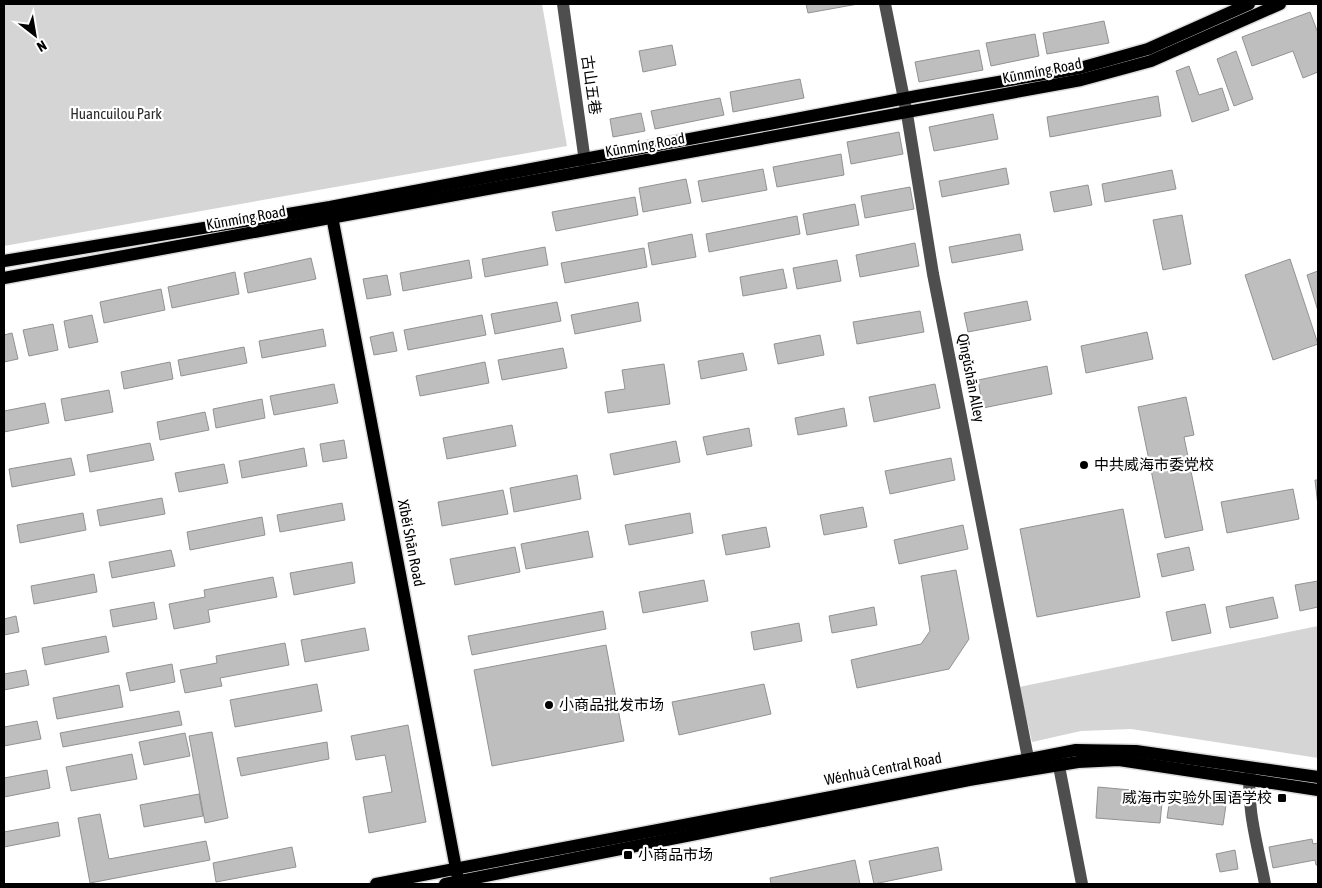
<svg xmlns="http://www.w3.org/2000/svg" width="1322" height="888" viewBox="0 0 1322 888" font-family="'Asap Condensed','Noto Sans SC',sans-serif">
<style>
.green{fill:#d5d5d5}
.building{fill:#bebebe;stroke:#929292}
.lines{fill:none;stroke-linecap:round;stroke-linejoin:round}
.major-casing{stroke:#dbdbdb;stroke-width:15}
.minor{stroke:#4e4e4e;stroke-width:12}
.major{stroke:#000;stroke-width:12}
.poi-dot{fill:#000;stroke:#fff;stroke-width:2}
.labels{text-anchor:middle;stroke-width:4.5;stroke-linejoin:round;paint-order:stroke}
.street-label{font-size:15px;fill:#000;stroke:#fff}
.park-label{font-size:15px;fill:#2c2c2c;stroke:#fff}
.poi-label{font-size:15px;fill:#000;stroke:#fff;text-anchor:start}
</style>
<rect width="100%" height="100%" fill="#fff"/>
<!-- green -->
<g class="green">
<polygon points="4,4 542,4 567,146 4,246"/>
<polygon points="1318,626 1318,758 1131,729 1081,731 1032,742 1019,687"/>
</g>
<!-- building -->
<g class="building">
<polygon points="806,4 858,4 808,13"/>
<polygon points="1310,12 1318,33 1318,72 1303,78 1293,51 1252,66 1242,37"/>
<polygon points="1104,21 1109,43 1047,54 1043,33"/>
<polygon points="1035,34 1039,56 991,66 986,43"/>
<polygon points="672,45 676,65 643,72 639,51"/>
<polygon points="979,50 983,70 919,82 915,62"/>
<polygon points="1236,51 1253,99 1234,106 1217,59"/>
<polygon points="1189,66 1199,95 1222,88 1229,110 1192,122 1176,71"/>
<polygon points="800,79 804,98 733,112 730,92"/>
<polygon points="1158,96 1161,116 1050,137 1047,117"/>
<polygon points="720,98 724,115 655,129 651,111"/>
<polygon points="641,113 645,131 613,137 610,119"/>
<polygon points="993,114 998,139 934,151 929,127"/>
<polygon points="899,132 903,154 851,164 847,142"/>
<polygon points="841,154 844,175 777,187 773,167"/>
<polygon points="1006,168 1009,184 942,197 939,181"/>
<polygon points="763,169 767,190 702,202 698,181"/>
<polygon points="1172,170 1176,189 1105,202 1102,184"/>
<polygon points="686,179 691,203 643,212 639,188"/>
<polygon points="1088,185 1092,205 1054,212 1050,192"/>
<polygon points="910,187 914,209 865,218 861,196"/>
<polygon points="635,197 638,215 556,231 552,212"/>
<polygon points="855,204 859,225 807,235 803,214"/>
<polygon points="1182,215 1191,264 1163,270 1153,220"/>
<polygon points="797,216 800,234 709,252 706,234"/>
<polygon points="692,234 696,257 652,265 648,243"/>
<polygon points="1020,234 1023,250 952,263 949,247"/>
<polygon points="915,243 919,266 860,277 856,255"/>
<polygon points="545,247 548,265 485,277 482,259"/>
<polygon points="644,248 647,267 565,283 561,263"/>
<polygon points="311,258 316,279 248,293 244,273"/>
<polygon points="1290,259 1318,344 1273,360 1245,275"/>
<polygon points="469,260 472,278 403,291 400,273"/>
<polygon points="837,260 841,281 797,289 793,268"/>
<polygon points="783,269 787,288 743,296 740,277"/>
<polygon points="1318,271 1318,311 1307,275"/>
<polygon points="235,272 239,294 172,308 168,287"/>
<polygon points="387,275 391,295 367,299 363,279"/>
<polygon points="161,289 165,310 104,323 100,302"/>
<polygon points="1027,301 1031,320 968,332 964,313"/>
<polygon points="557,302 561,321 495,334 491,314"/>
<polygon points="638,302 641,321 575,334 571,315"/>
<polygon points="920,311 924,332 857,344 853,322"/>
<polygon points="92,315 98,342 69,348 64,321"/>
<polygon points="482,315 486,335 408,350 404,330"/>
<polygon points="53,324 58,350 29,356 23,330"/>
<polygon points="323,329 326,346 262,358 259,341"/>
<polygon points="393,332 397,351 374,355 370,337"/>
<polygon points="1147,332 1153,359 1086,373 1081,346"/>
<polygon points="12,333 18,359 4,362 4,335"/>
<polygon points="820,335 824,355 778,364 774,344"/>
<polygon points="244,347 247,363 181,376 178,360"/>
<polygon points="563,348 567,368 502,380 498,360"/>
<polygon points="743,353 747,370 701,379 698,361"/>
<polygon points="170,362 173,379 124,389 121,372"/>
<polygon points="485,362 489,383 420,396 416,376"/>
<polygon points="664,364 670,404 608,413 605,392 625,389 622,370"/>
<polygon points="1047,366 1052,394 983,408 978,380"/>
<polygon points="334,384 338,403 274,415 270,396"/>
<polygon points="935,384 940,408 874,422 869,397"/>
<polygon points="109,390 113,412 65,421 61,399"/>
<polygon points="1186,397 1194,435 1184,437 1203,530 1165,538 1138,407"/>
<polygon points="262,399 265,418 216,428 213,409"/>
<polygon points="45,403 49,423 4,432 4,411"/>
<polygon points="844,408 847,426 798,435 795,418"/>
<polygon points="205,412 209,430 160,440 157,422"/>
<polygon points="512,425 516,446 447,459 443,438"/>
<polygon points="749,428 752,446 707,455 703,437"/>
<polygon points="344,440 347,458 323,462 320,444"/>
<polygon points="676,441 680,462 614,475 610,454"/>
<polygon points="150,443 154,460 90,472 87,455"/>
<polygon points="304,448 307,466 242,478 239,461"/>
<polygon points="71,458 75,475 12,487 9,469"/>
<polygon points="951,458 955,480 890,494 885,471"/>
<polygon points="224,464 228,483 179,492 175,473"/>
<polygon points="577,475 581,499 514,512 510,488"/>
<polygon points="1315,480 1318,480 1318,506"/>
<polygon points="1293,489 1299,519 1227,533 1221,502"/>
<polygon points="503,490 508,514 442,526 438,502"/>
<polygon points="162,498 165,514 100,526 97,510"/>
<polygon points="342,503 345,520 280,532 277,515"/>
<polygon points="863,507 867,527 824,535 820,515"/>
<polygon points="1123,509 1140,597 1037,617 1020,529"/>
<polygon points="83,513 86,530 20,543 17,525"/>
<polygon points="690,513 693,533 629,545 625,525"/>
<polygon points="262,517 265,535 190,550 187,532"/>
<polygon points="963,525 968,549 899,564 894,540"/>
<polygon points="766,527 770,547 726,555 722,535"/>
<polygon points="588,531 593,557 526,569 521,544"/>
<polygon points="515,547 520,572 455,585 450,559"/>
<polygon points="1189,547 1194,570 1162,577 1157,554"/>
<polygon points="171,550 175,566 112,578 109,562"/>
<polygon points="352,562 355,583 294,595 290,573"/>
<polygon points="956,570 969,639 949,669 857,688 851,660 921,644 930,631 921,576"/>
<polygon points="94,574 97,592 34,604 31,586"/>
<polygon points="273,577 277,597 208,610 210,622 174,629 169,604 205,597 204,590"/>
<polygon points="704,580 708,601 643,613 639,592"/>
<polygon points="1318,581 1318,607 1300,611 1295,585"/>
<polygon points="1273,597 1278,618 1230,628 1226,607"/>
<polygon points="154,602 157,619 113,627 110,610"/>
<polygon points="1205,604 1211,633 1172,641 1166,612"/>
<polygon points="874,607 877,625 832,633 829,616"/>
<polygon points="603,611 606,629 472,655 468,636"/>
<polygon points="16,616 19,632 4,635 4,619"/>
<polygon points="799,623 802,641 754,650 751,632"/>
<polygon points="365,628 369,650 305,662 301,640"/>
<polygon points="106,636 109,652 45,665 42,648"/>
<polygon points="285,643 289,665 220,678 222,686 185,693 180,670 217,663 216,656"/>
<polygon points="606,645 624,741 492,766 474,670"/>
<polygon points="172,664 175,682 130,691 126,673"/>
<polygon points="26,670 29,685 4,690 4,674"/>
<polygon points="317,684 322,711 235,727 230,700"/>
<polygon points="764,684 771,714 679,735 672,702"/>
<polygon points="119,685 123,707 57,719 53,698"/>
<polygon points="179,711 182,725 63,747 60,733"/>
<polygon points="37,721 41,739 4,746 4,727"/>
<polygon points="408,725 426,822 369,833 363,797 392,792 385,755 356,760 351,736"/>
<polygon points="212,732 228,818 205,823 189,736"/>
<polygon points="185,733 190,756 144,765 139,742"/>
<polygon points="327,742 329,759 241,776 237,758"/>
<polygon points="132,754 137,779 71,791 66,767"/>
<polygon points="47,770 50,788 4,797 4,778"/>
<polygon points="1098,787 1163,793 1160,823 1096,818"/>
<polygon points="199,794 203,816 144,827 140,805"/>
<polygon points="1170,798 1226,805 1223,825 1167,818"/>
<polygon points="100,814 109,859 206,841 210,860 90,883 78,818"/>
<polygon points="58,822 60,836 4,847 4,832"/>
<polygon points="1312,839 1313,844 1318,843 1318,865 1316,865 1315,860 1273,868 1269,847"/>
<polygon points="292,847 296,867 216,882 213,863"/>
<polygon points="938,847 942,870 874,884 869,861"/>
<polygon points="1235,850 1238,869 1220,872 1216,854"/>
<polygon points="855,860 860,884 771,884 770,878"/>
</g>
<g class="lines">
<!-- major casing -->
<g class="major-casing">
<g id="major">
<polyline points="331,211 457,874"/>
<polyline points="4,261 330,207 917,96 1080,68 1148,49 1249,4"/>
<polyline points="4,278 1081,80 1151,61 1280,4"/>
<polyline points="376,884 1076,750 1136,751 1318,777"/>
<polyline points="445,884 969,780 1078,762 1119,760 1318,790"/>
</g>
</g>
<!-- minor -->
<g class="minor">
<polyline points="563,4 586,169"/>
<polyline points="885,4 907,114 933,274 1028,758"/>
<polyline points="1057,756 1082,884"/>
<path d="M 1250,769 C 1246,807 1258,847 1265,884"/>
</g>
<!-- major -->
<use href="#major" class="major"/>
</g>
<!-- markers -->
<g class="poi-dot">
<circle cx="1084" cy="465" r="5"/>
<circle cx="549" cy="705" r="5"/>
<rect x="1277" y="793" width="10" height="10" rx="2.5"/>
<rect x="623" y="850" width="10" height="10" rx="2.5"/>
</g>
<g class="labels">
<!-- street labels -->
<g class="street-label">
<text transform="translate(1042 71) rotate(-11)" y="5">Kūnmíng Road</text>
<text transform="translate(591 85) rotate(82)" y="5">古山五巷</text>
<text transform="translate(645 145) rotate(-10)" y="5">Kūnmíng Road</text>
<text transform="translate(246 218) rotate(-10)" y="5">Kūnmíng Road</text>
<text transform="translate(971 378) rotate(79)" y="5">Qīngǔshān Alley</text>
<text transform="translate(411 543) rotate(79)" y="5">Xīběi Shān Road</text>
<text transform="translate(883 769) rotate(-11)" y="5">Wénhuà Central Road</text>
</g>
<!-- park labels -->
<g class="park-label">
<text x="116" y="119">Huancuilou Park</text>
</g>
<!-- poi labels -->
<g class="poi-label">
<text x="1094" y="470">中共威海市委党校</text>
<text x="559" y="710">小商品批发市场</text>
<text x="1272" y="803" text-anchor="end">威海市实验外国语学校</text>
<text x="638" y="860">小商品市场</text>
</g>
</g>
<!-- border -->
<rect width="1322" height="888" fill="none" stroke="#000000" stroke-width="10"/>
<!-- north arrow -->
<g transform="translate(35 35) rotate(149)" stroke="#ffffff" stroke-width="4" paint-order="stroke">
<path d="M0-4L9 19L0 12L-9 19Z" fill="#000000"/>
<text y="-8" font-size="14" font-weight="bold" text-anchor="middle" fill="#000000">N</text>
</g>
</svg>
